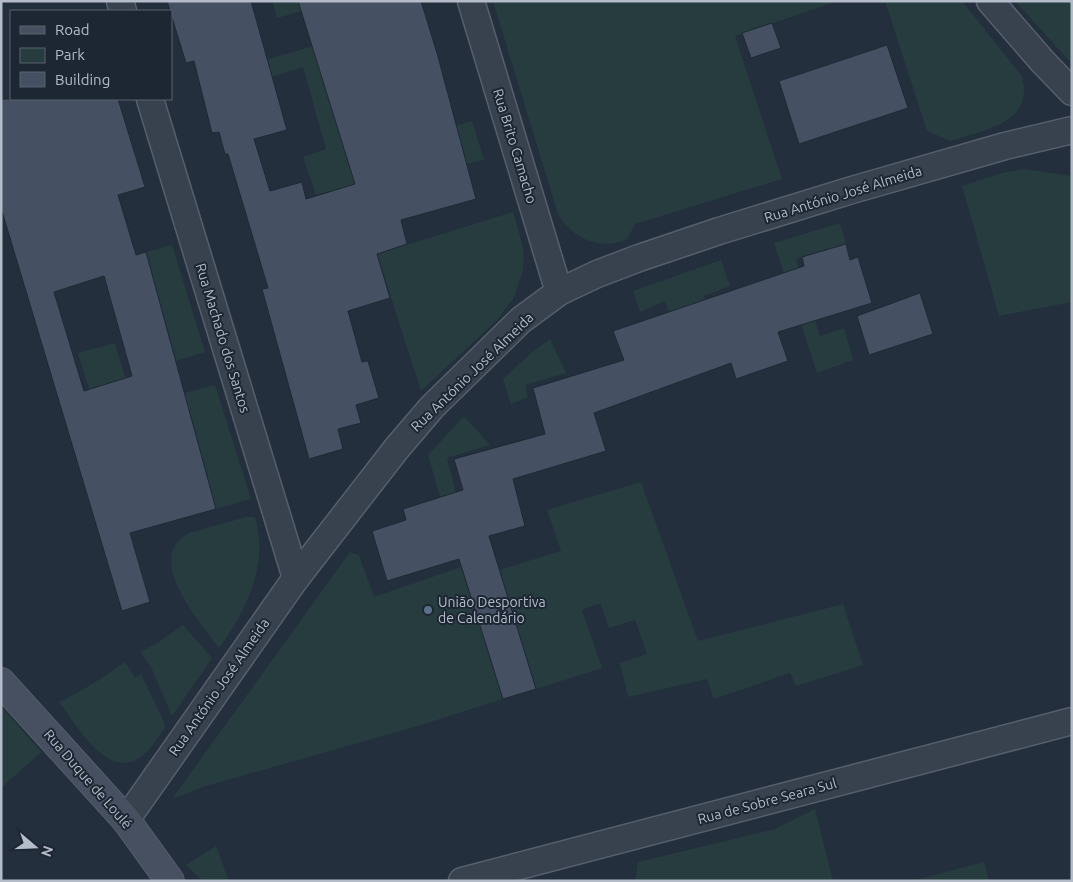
<svg xmlns="http://www.w3.org/2000/svg" width="1073" height="882" viewBox="0 0 1073 882" font-family="Ubuntu,sans-serif">
<style>
.green{fill:#263c3f}
.building{fill:#455162;stroke:#1f2835;fill-rule:evenodd}
.lines{fill:none;stroke-linecap:round;stroke-linejoin:round}
.street-casing{stroke:#565f6c;stroke-width:29}
.secondary-casing{stroke:#565f6c;stroke-width:30}
.street{stroke:#38414e;stroke-width:26}
.secondary{stroke:#465061;stroke-width:28}
.service-dot{fill:#5c6f8a;stroke:#1d2633;stroke-width:2}
.labels{text-anchor:middle;stroke-width:4;stroke-linejoin:round;paint-order:stroke}
.street-label{font-size:14px;fill:#b4bcc9;stroke:#1d2633}
.poi-label{font-size:14px;fill:#b4bcc9;stroke:#1d2633;text-anchor:start}
</style>
<rect width="100%" height="100%" fill="#242f3e"/>
<!-- green -->
<g class="green">
<polygon points="272,1 299,1 302,11 277,18"/>
<path d="M 493,1 L 838,1 L 735,36 L 782,179 L 635,224 L 627,239 C 621,241 614,244 608,244 C 588,244 567,232 558,214 Z"/>
<path d="M 885,1 L 962,1 L 1021,75 C 1037,122 984,130 951,141 L 927,131 Z"/>
<polygon points="1015,1 1072,1 1072,64"/>
<polygon points="313,46 347,157 472,121 484,160 466,164 396,174 316,195 303,157 326,149 303,67 237,88 232,70"/>
<polygon points="1023,169 1072,176 1072,302 999,316 962,186 1002,173"/>
<polygon points="513,212 523,247 524,261 522,274 513,299 497,320 421,391 377,254"/>
<polygon points="840,223 846,244 796,259 820,336 844,328 853,360 817,373 774,243"/>
<polygon points="172,245 205,352 176,361 146,252"/>
<polygon points="721,260 730,286 704,296 722,351 687,365 665,301 640,312 633,291"/>
<polygon points="550,339 566,373 525,385 528,397 511,404 503,379 532,352"/>
<polygon points="115,343 125,378 89,389 78,353"/>
<polygon points="215,385 251,499 216,509 195,432 169,397"/>
<polygon points="464,416 490,445 447,458 459,506 444,510 428,455"/>
<polygon points="641,482 698,641 843,604 863,665 796,686 790,673 714,699 707,679 628,697 620,663 647,654 635,620 609,628 600,603 582,610 602,668 536,689 499,570 561,551 547,510"/>
<path d="M 246,517 L 255,517 C 269,564 247,610 219,648 C 200,622 142,557 189,533 Z"/>
<polygon points="350,552 359,555 374,597 461,567 503,699 418,726 206,786 172,799"/>
<polygon points="183,625 212,658 172,716 151,667 140,652 159,642"/>
<path d="M 125,662 L 135,678 L 141,674 L 166,726 C 159,736 151,750 141,757 C 107,781 76,724 59,702 C 83,691 104,677 125,662 Z"/>
<polygon points="1,706 41,752 1,788"/>
<polygon points="815,809 833,881 635,881 638,862 775,829"/>
<polygon points="216,846 229,881 203,881 186,865"/>
<polygon points="984,862 989,881 911,881"/>
</g>
<!-- building -->
<g class="building">
<polygon points="167,1 251,1 287,130 254,139 270,191 302,182 306,199 355,184 298,1 421,1 437,53 476,199 401,220 407,244 377,254 390,298 348,311 362,362 368,361 379,398 356,405 361,423 338,429 343,449 309,459 262,289 268,288 228,154 225,154 219,132 212,133 194,61 186,63"/>
<polygon points="772,23 781,48 751,58 742,33"/>
<polygon points="887,45 908,108 799,144 779,81"/>
<path d="M 1,99 L 118,99 L 145,187 L 118,195 L 136,255 L 146,252 L 216,509 L 130,533 L 150,602 L 122,611 L 1,208 ZM 104,276 L 132,376 L 84,391 L 54,292 Z"/>
<polygon points="846,244 850,260 858,257 872,303 778,332 788,361 736,379 731,363 594,413 606,451 513,479 525,526 489,536 536,689 503,699 459,559 387,581 372,531 406,520 403,509 463,490 454,459 545,434 533,388 624,360 613,331 804,266 802,257"/>
<polygon points="920,293 933,334 869,355 857,316"/>
</g>
<g class="lines">
<!-- street casing -->
<g class="street-casing">
<g id="street">
<polyline points="120,1 123,11"/>
<polyline points="471,1 559,292"/>
<polyline points="990,1 1043,62 1072,92"/>
<polyline points="150,99 296,578"/>
<polyline points="126,820 296,578 397,448 432,407 521,320 559,292 597,274 639,258 719,231 852,190 1005,146 1072,130"/>
<polyline points="462,881 1072,721"/>
</g>
</g>
<!-- secondary casing -->
<g class="secondary-casing">
<polyline id="secondary" points="1,682 126,820 170,881"/>
</g>
<!-- street -->
<use href="#street" class="street"/>
<!-- secondary -->
<use href="#secondary" class="secondary"/>
</g>
<!-- markers -->
<circle class="service-dot" cx="428" cy="610" r="5"/>
<g class="labels">
<!-- street labels -->
<g class="street-label">
<text transform="translate(515 146) rotate(73)" y="5">Rua Brito Camacho</text>
<text transform="translate(843 194) rotate(-17)" y="5">Rua António José Almeida</text>
<text transform="translate(223 338) rotate(73)" y="5">Rua Machado dos Santos</text>
<text transform="translate(472 372) rotate(-44)" y="5">Rua António José Almeida</text>
<text transform="translate(219 687) rotate(-55)" y="5">Rua António José Almeida</text>
<text transform="translate(88 779) rotate(49)" y="5">Rua Duque de Loulé</text>
<text transform="translate(767 801) rotate(-15)" y="5">Rua de Sobre Seara Sul</text>
</g>
<!-- poi labels -->
<g class="poi-label">
<text x="438" y="607">União Desportiva<tspan x="438" dy="16">de Calendário</tspan></text>
</g>
</g>
<!-- border -->
<rect width="1073" height="882" fill="none" stroke="#b4bcc9" stroke-width="5"/>
<!-- legend -->
<rect x="10" y="10" width="162" height="90" fill="#1d2633" stroke="#59626f"/>
<rect x="20" y="26" width="25" height="8" fill="#465061" stroke="#59626f"/>
<text x="55" y="35" font-size="15" fill="#b4bcc9">Road</text>
<rect x="20" y="48" width="25" height="15" fill="#263c3f" stroke="#59626f"/>
<text x="55" y="60" font-size="15" fill="#b4bcc9">Park</text>
<rect x="20" y="72" width="25" height="15" fill="#455162" stroke="#59626f"/>
<text x="55" y="85" font-size="15" fill="#b4bcc9">Building</text>
<!-- north arrow -->
<g transform="translate(35 847) rotate(109)" stroke="#1d2633" stroke-width="4" paint-order="stroke">
<path d="M0-4L9 19L0 12L-9 19Z" fill="#b4bcc9"/>
<text y="-8" font-size="14" font-weight="bold" text-anchor="middle" fill="#b4bcc9">N</text>
</g>
</svg>
